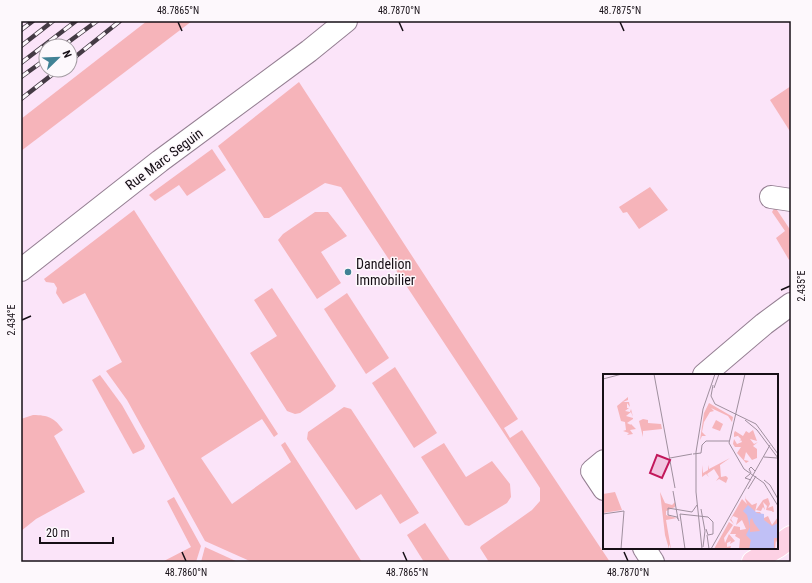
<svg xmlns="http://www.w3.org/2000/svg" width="812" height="583" viewBox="0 0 812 583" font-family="'Roboto Condensed',sans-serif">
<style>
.green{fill:#f6b4ba}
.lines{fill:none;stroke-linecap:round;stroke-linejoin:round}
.minor-casing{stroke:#947f92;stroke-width:24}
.major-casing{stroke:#fff;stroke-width:24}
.minor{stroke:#fff;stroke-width:22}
.major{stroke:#fdd1e4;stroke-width:22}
.rail-casing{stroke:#443a44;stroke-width:4.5}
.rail{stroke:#fdf8fc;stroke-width:3;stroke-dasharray:9;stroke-linecap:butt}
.ticks{fill:none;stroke:#160f16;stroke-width:1.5}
.poi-dot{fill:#418295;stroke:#fdf8fc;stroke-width:1.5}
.labels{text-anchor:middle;stroke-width:3;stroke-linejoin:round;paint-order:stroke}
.street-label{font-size:14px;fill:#160f16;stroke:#fdf8fc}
.poi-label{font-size:14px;fill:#160f16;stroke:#fdf8fc;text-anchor:start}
.inset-road{fill:none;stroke:#9f8f9e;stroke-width:1}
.view{fill:#c2185b;fill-opacity:0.15;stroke:#c2185b;stroke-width:2}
.inset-edge{fill:none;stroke:#160f16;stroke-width:2}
.neatline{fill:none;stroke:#160f16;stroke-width:1.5}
.ticks-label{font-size:10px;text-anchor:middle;fill:#160f16}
</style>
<rect width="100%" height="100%" fill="#fbe4f9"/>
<!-- green -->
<g class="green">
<polygon points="147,21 192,21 21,151 21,119"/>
<polygon points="299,82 518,419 504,428 510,438 522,430 610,562 489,562 480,548 481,546 532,510 540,501 540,488 341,187 325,183 269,218 264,218 218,146"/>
<polygon points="791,86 791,133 770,100"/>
<polygon points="212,149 226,170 187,196 179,185 155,201 149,195"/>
<polygon points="650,187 668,210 639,229 627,212 623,213 619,207"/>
<polygon points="775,207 791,231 791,259 789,260 776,238 785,231 772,212"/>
<polygon points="134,210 278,434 274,437 262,419 201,458 232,504 291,462 281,445 285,442 362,562 252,562 205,541 127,400 106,371 122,362 85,293 63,304 56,293 57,288 54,283 46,282 44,279"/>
<polygon points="315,212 328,212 347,236 321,252 341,283 317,299 278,240 283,234"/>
<polygon points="272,288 336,386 333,390 300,413 295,414 287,411 250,353 277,336 254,300"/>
<polygon points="347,293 389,358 366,374 324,309"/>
<polygon points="395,367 437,433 414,448 372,383"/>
<polygon points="100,375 122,405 145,446 144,449 133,454 92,380"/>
<polygon points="344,407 351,409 419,513 400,524 381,494 356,510 307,439 308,432"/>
<path d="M 33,415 C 48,415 55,418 63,430 L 54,436 L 85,492 L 36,519 L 21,531 L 21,419 Z"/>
<polygon points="444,443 466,477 492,461 510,484 511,497 507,503 469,526 465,525 421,457"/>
<polygon points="174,497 201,546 196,562 162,562 191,547 167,501"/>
<polygon points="425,523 451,562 424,562 407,535"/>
<polygon points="205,547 238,562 201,562"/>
</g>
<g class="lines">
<!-- minor casing -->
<g class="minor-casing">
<g id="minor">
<polyline points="771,197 791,200"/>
<polyline points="21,270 160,161 309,51 346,21"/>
<polyline points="704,375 764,324 791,304"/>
<polyline points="604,461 592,471 604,489"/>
<polyline points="644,548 653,562"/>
</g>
</g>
<!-- major casing -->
<g class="major-casing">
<g id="major">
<polyline points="777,547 791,537"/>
<polyline points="753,562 775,548"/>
</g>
</g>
<!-- minor -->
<use href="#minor" class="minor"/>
<!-- major -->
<use href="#major" class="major"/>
<!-- rail casing -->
<g class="rail-casing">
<g id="rail">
<polyline points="21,30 33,21"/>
<polyline points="21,46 53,21"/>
<polyline points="63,46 97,21"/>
<polyline points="70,61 120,21"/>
<polyline points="21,63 76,21"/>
<polyline points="21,77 46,59"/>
<polyline points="21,99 58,70"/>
</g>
</g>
<!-- rail -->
<use href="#rail" class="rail"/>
</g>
<!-- ticks -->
<path class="ticks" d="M 178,22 L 182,31M 399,22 L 403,31M 620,22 L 624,31M 781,290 L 790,286M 22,320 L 31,316M 182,552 L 186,561M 403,552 L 407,561M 624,552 L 628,561"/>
<!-- markers -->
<circle class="poi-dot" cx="348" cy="272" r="4"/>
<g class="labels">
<!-- street labels -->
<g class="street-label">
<text transform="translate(164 159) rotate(-37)" y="5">Rue Marc Seguin</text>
</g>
<!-- poi labels -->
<g class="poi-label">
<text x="356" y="269">Dandelion<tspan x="356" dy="16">Immobilier</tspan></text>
</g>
</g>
<!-- overview -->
<g transform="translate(603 374)">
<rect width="175" height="175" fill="#fbe4f9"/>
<path d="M 25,23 L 25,26 L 20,28 L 26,28 L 27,33 L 24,29 L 24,34 L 26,34 L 22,37 L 27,38 L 28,35 L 30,43 L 28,38 L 23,42 L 30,44 L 30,45 L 24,49 L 28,51 L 25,56 L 28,50 L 33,55 L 27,56 L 30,60 L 24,61 L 26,59 L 20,57 L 23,56 L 22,48 L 18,47 L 14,32 ZM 106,29 L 130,43 L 129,48 L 127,53 L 129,48 L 125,42 L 108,34 L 111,37 L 107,38 L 101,48 L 99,58 L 103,62 L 99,62 L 97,66 L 101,39 ZM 40,45 L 45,46 L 45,49 L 58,50 L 59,55 L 40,57 L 40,63 L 36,47 ZM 113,46 L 120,50 L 117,57 L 109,54 ZM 150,56 L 154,67 L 147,65 L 151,70 L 155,68 L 150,72 L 154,75 L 154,84 L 149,86 L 143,78 L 141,86 L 146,87 L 143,89 L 134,79 L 138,73 L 132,73 L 130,70 L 131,65 L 134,70 L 139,68 L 138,66 L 136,68 L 138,65 L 135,62 L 138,61 L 131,63 L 131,59 L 132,57 L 140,62 L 143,57 L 146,59 ZM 127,84 L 117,91 L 118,103 L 123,102 L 125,104 L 123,109 L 116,105 L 113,107 L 116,103 L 111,95 L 104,100 L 106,103 L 103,100 L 99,103 L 99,91 L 100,99 L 105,96 L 105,91 L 106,95 ZM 12,118 L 19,136 L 0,139 L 0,120 ZM 57,118 L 62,129 L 69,131 L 72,128 L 72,133 L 63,137 L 63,141 L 74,144 L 63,146 L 68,175 L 66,170 L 66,175 L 62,161 ZM 143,121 L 142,124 L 149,131 L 154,129 L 152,138 L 157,138 L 161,144 L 165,142 L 169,151 L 175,143 L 175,171 L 173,166 L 172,175 L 136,175 L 137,165 L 132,162 L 133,160 L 127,160 L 131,152 L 137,153 L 137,156 L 143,155 L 139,146 L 133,151 L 135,144 L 130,142 L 128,145 L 131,150 L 127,146 L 139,125 L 144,130 L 142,125 ZM 165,124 L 167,130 L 165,134 L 170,132 L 171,138 L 174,138 L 163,136 L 164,132 L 160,128 L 162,136 L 160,133 L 158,137 L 153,136 L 160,126 ZM 126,148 L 130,151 L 121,164 L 122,169 L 126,160 L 132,167 L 127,170 L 128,167 L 124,169 L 124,173 L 128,172 L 127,175 L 111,175 Z" fill="#f6b4ba"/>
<path d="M 145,131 L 154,139 L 161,140 L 161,146 L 169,152 L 175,149 L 175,164 L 171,164 L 171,175 L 146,175 L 148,166 L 143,161 L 147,153 L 144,141 L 140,137 ZM 149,144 L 151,149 L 157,157 L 147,158 L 147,146 Z" fill="#c0c0f6" fill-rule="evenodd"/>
<path class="inset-road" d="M 51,0 L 72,114M 142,0 L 126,69 L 141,95 L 161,109 L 175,132M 0,5 L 19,0M 110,11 L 108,22 L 112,30 L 153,50 L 175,80M 111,14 L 116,0M 142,46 L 154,56 L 175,84M 90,80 L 98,79 L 99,71 L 103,67 L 126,67M 161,83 L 174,84M 67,84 L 89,80M 148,99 L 146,95 L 148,93 L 152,97M 147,100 L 142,104 L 148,106M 161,106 L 167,111 L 175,125M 145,115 L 153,102M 70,117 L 75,145M 98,135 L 102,157 L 100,173M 0,140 L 21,137 L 18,175M 76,147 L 74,143 L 65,141 L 65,134 L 89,138 L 94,131M 104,161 L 106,175M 82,175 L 77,140 L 105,143 L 110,148 L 110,160 L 105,161 L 103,155M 99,175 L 93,118 L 93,78 L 100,35 L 112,0M 108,175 L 167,71"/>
<path class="view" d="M 54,81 L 67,86 L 59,104 L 47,99 Z"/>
<rect width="175" height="175" class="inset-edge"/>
</g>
<!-- border -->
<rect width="812" height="583" fill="none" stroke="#fdf8fc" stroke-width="44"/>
<!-- north arrow -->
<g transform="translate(58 58) rotate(67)"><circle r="19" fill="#fdf8fc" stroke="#a19ba0"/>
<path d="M0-3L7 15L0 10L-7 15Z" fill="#418295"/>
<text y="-6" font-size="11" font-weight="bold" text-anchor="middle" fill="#160f16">N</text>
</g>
<!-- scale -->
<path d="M40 537v6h73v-6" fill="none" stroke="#160f16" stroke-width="2"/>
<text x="46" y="537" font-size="12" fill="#160f16" stroke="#fdf8fc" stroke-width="3" paint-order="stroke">20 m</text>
<rect x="22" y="22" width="768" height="539" class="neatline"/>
<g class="ticks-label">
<text x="178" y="14">48.7865°N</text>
<text x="399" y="14">48.7870°N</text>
<text x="620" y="14">48.7875°N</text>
<text transform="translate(801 286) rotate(-90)" y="4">2.435°E</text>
<text transform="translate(11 320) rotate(-90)" y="4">2.434°E</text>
<text x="186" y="576">48.7860°N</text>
<text x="407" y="576">48.7865°N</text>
<text x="628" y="576">48.7870°N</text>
</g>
</svg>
